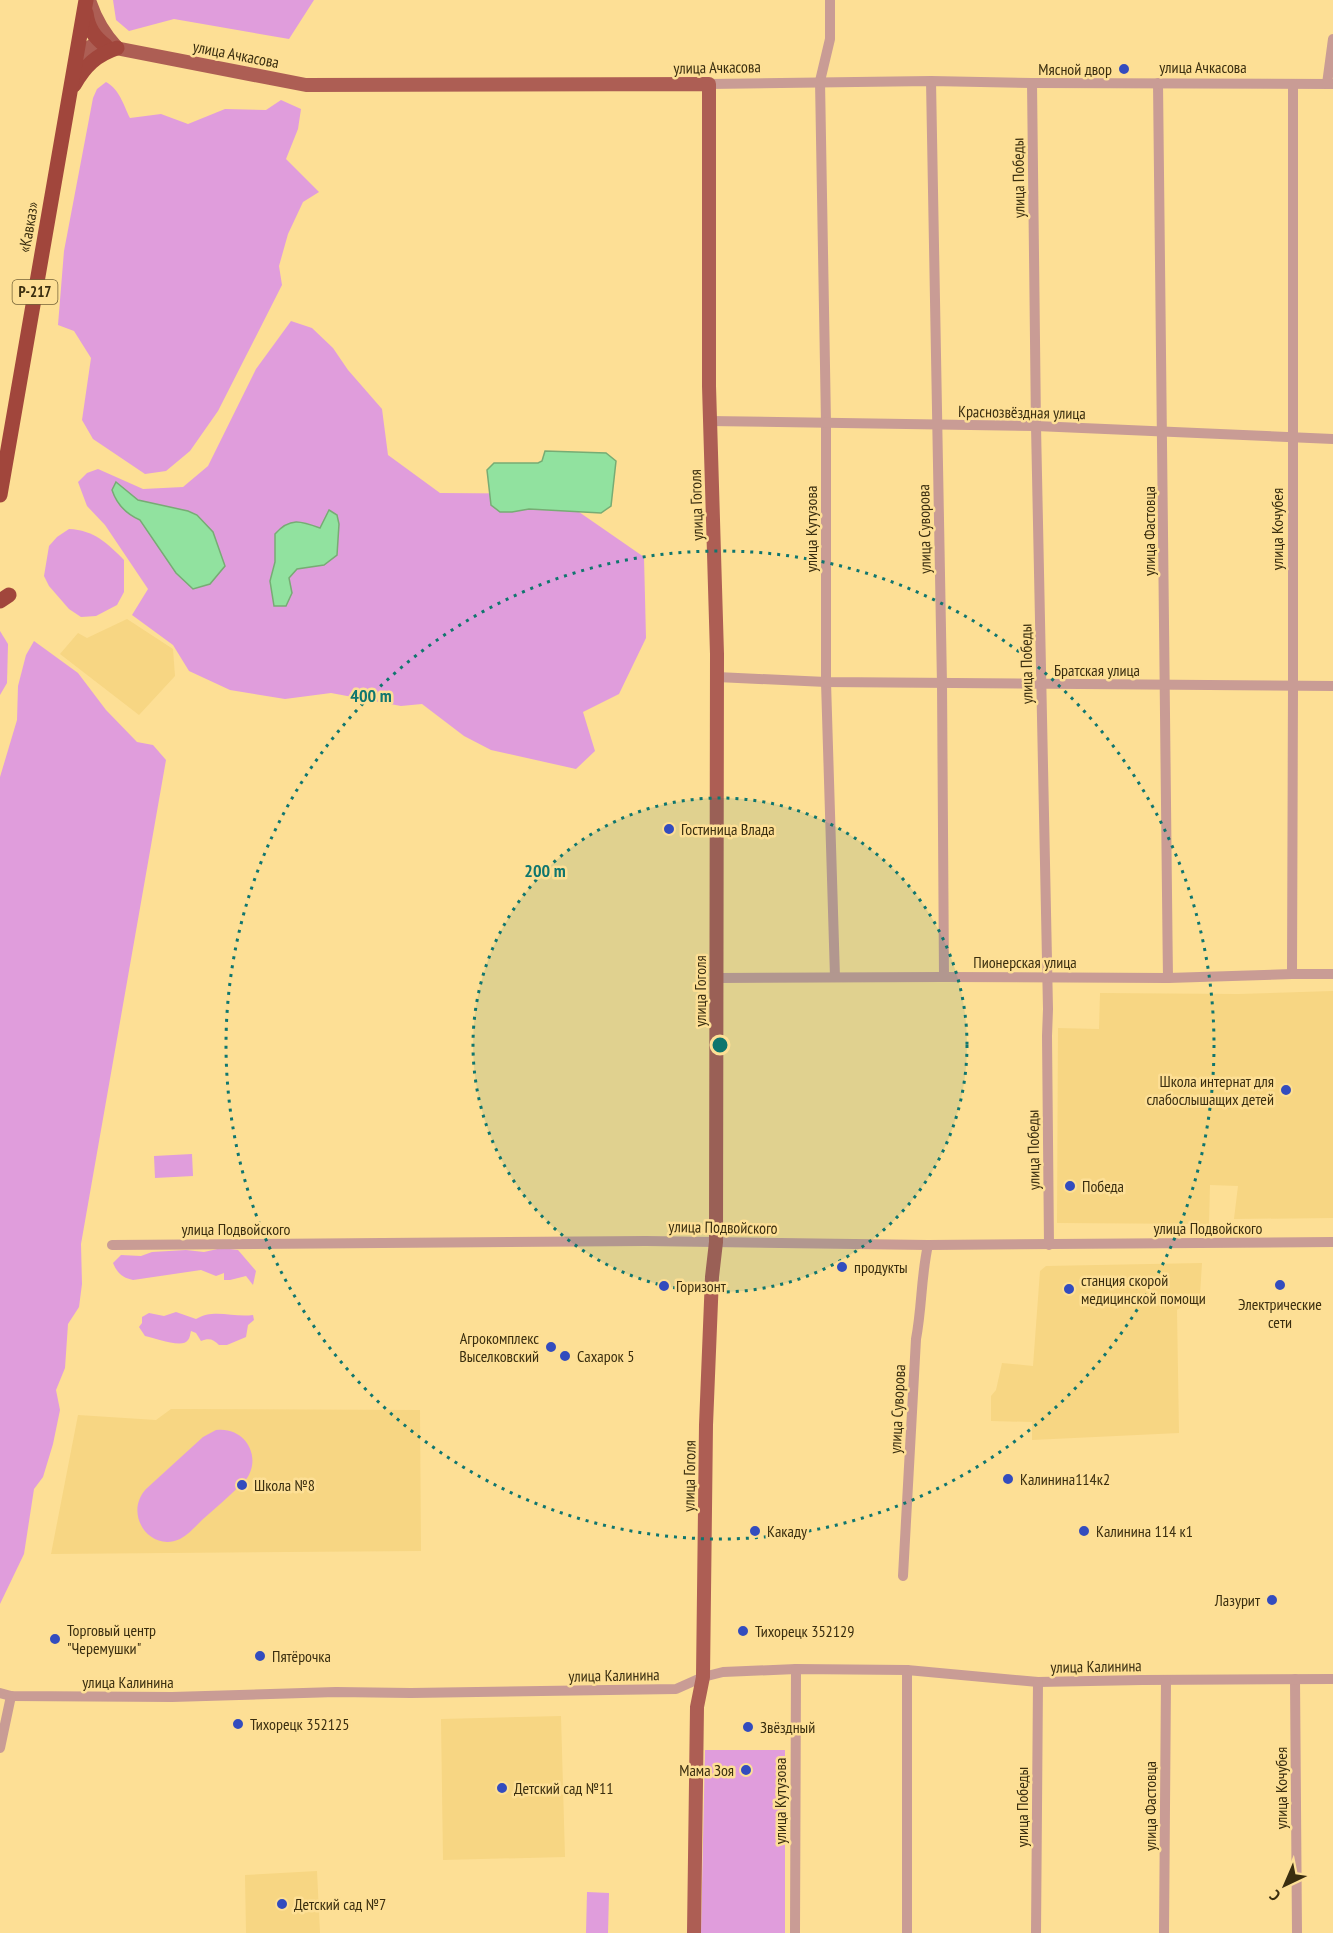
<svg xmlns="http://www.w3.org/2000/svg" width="1333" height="1933" viewBox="0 0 1333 1933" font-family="'PT Sans Narrow',sans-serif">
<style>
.built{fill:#f7d683}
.green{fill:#e09ddc}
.water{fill:#91e29f;stroke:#77ac74;stroke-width:1.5}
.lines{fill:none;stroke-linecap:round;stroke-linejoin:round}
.minor{stroke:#c99c95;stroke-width:10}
.major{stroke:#ad5e54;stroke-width:14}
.highway{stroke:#a1463c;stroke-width:15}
.ring{fill:none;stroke:#0f766e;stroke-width:3;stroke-dasharray:3 6}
.poi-dot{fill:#334cbe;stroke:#fddf95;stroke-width:2}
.labels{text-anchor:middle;stroke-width:5;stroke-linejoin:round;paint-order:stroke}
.shield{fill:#fddf95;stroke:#746337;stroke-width:1.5}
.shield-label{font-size:15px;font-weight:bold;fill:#3a2e0f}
.street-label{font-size:16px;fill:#3a2e0f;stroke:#fddf95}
.poi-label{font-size:16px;fill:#3a2e0f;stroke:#fddf95;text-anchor:start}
.centre{fill:#0f766e;stroke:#fddf95;stroke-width:3}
.ring-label{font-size:18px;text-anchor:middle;font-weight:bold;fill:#0f766e;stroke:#fddf95;stroke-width:5;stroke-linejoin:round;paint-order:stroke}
</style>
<rect width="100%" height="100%" fill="#fddf95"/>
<!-- built -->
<g class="built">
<polygon points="127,619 173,649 175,676 139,715 60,654 78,633 87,638"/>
<polygon points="1333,991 1333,1218 1234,1219 1238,1186 1210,1185 1209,1224 1057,1223 1058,1028 1099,1029 1100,993 1238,994"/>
<polygon points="1202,1263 1200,1295 1177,1310 1179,1433 1032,1440 1032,1422 991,1421 991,1396 996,1390 1002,1363 1033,1366 1040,1271 1046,1266"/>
<polygon points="171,1409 420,1410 421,1551 51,1554 78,1415 156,1420"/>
<polygon points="561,1716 565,1857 443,1860 441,1719"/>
<polygon points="317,1871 320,1933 246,1933 245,1875"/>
</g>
<!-- green -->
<g class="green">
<polygon points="113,0 314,0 289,39 174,19 129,31 116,20"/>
<path d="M 106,82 C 120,90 123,104 130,118 L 161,114 L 188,124 L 225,109 L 266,110 L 281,100 L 301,109 L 298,129 L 286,159 L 319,192 L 303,202 L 288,234 L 279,266 L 282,285 L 218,411 L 190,451 L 166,471 L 145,474 L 93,439 L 82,420 L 91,358 L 74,331 L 58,325 L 64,251 L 93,98 L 97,89 Z"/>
<polygon points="291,321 312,328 333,348 348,370 382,409 388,455 440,493 553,494 644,557 646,638 619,694 583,712 595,751 576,769 491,750 464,736 422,704 401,706 331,693 285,699 230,690 189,671 173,645 132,615 148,589 105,525 87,506 78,482 87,473 98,469 143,489 183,487 208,466 256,369"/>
<path d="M 69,529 C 94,530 107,543 124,560 L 124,592 L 117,605 L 96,616 L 81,617 L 69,609 L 49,586 L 44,576 L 49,546 L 57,537 Z"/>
<polygon points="0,631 8,644 7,683 0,695"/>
<polygon points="34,641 78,673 106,710 137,742 153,745 166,760 81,1244 82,1284 79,1307 68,1324 65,1368 56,1390 60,1410 53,1444 43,1477 34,1489 24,1554 0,1604 0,777 17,720 18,686 26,655"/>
<polygon points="192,1154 193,1176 155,1178 154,1156"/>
<path d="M 222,1248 L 238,1250 L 256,1271 L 253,1285 L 246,1276 L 230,1280 L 224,1280 L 224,1273 L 216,1276 L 201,1270 L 133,1280 C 123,1278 117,1273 113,1263 L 121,1255 L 141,1256 L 152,1252 L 186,1250 L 204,1252 Z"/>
<path d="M 176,1312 L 196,1319 C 214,1308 234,1318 253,1315 L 254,1320 L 248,1325 L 246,1337 L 227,1345 L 219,1345 C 213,1339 209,1338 201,1341 L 196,1333 L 191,1331 C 190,1334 190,1338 188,1340 C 183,1349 155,1338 145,1336 L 139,1327 L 142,1323 L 142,1317 L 149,1313 L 164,1316 Z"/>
<path d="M 216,1430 C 246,1426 264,1459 244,1482 C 230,1495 216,1508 202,1520 C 195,1527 188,1535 180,1539 C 150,1553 123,1514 146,1489 L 203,1437 Z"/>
<polygon points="705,1750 785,1750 785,1933 701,1933"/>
<polygon points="587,1892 609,1893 608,1933 586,1933"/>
</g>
<!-- water -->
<g class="water">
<polygon points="545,451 606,453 616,461 611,506 601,513 529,509 512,512 500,512 491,505 487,470 494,463 538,463 542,461"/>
<path d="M 116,482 L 138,500 L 188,511 L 197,515 L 213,532 L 225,566 L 210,584 L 193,589 L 176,573 L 140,520 C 126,514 117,505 112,490 Z"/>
<path d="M 329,510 L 337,515 L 339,524 L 337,555 L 324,565 L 297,569 L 289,578 L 292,593 L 286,606 L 274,606 L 270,581 L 275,562 L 275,534 C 290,517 301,521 320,528 Z"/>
</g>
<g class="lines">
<!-- minor -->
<g class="minor">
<polyline points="830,0 830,39 820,81 826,423 826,682 835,977"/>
<polyline points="931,81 942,684 944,977"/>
<polyline points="1032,83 1036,426 1048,1009 1047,1036 1049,1245"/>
<path d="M 1158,83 C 1163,382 1164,680 1168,978"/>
<polyline points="709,84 931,81 1032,83 1333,84"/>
<polyline points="1327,84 1333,39"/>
<polyline points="709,421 1036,426 1333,439"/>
<polyline points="717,677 826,682 1333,686"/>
<polyline points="1292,974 1293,687 1293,84"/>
<polyline points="717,978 944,977 1168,978 1292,974 1333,974"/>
<polyline points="112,1245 646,1241 928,1245 1333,1242"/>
<path d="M 903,1576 L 916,1339 C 922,1308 921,1276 928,1245"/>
<polyline points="907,1670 907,1933"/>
<polyline points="1295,1679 1297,1933"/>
<polyline points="0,1693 11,1696 172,1697 336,1692 411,1693 676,1689 703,1677 723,1672 796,1669 907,1670 1038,1682 1142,1680 1333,1679"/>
<polyline points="0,1748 11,1696"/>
<polyline points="795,1933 796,1669"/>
<polyline points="1036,1933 1038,1682"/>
<polyline points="1164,1933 1166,1680"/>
</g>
<!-- major -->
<g class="major">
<path d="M 89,0 C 95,19 103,33 117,48"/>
<polyline points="76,64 81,53 95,44 306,85 709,84 709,386 717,654 716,1242 712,1277 706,1425 703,1677 697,1707 694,1933"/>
</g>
<!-- highway -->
<g class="highway">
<path d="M 86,13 C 88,28 94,37 106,46"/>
<path d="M 74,85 C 85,66 96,55 117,48"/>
<polyline points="0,495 86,0"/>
<polyline points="0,601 9,595"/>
</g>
</g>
<!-- distance rings -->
<circle cx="720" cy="1045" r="247" fill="#0f766e" fill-opacity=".12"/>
<g class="ring">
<circle cx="720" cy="1045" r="247"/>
<circle cx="720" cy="1045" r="494"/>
</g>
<!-- markers -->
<g class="poi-dot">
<circle cx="1124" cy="69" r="6"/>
<circle cx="669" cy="829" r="6"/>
<circle cx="1286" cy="1090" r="6"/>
<circle cx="1070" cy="1186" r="6"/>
<circle cx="842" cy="1267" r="6"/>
<circle cx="1280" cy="1285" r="6"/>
<circle cx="664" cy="1286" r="6"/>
<circle cx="1069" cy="1289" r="6"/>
<circle cx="551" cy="1347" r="6"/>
<circle cx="565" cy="1356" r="6"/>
<circle cx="1008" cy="1479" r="6"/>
<circle cx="242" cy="1485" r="6"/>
<circle cx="755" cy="1531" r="6"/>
<circle cx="1084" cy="1531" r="6"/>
<circle cx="1272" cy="1600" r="6"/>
<circle cx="743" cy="1631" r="6"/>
<circle cx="55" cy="1639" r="6"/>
<circle cx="260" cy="1656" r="6"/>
<circle cx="238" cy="1724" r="6"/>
<circle cx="748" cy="1727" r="6"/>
<circle cx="746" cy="1770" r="6"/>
<circle cx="502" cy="1788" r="6"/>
<circle cx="282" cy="1904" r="6"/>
</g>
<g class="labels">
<!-- shield labels -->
<rect class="shield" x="12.5" y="280" width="45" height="24" rx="4.5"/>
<g class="shield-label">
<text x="35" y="297">Р-217</text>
</g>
<!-- street labels -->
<g class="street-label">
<text transform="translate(236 54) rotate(11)" y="6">улица Ачкасова</text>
<text transform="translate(717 67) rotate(-1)" y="6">улица Ачкасова</text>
<text x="1203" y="73">улица Ачкасова</text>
<text transform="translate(1018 178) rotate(-91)" y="6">улица Победы</text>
<text transform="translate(28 227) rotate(-80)" y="6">«Кавказ»</text>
<text transform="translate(1022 412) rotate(1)" y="6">Краснозвёздная улица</text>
<text transform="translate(696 505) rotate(-92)" y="6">улица Гоголя</text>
<text transform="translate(811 529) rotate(-90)" y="6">улица Кутузова</text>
<text transform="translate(924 529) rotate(-91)" y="6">улица Суворова</text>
<text transform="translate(1277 529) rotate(-90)" y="6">улица Кочубея</text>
<text transform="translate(1149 531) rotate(-90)" y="6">улица Фастовца</text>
<text transform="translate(1026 664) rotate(-91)" y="6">улица Победы</text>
<text x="1097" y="676">Братская улица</text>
<text x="1025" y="968">Пионерская улица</text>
<text transform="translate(700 991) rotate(-90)" y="6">улица Гоголя</text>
<text transform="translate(1033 1150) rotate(-91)" y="6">улица Победы</text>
<text transform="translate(723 1227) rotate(1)" y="6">улица Подвойского</text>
<text x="1208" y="1234">улица Подвойского</text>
<text x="236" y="1235">улица Подвойского</text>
<text transform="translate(897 1409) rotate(-87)" y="6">улица Суворова</text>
<text transform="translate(689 1476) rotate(-89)" y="6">улица Гоголя</text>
<text transform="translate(1096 1666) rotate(-1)" y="6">улица Калинина</text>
<text transform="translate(614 1675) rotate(-1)" y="6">улица Калинина</text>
<text x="128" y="1688">улица Калинина</text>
<text transform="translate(1281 1788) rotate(-90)" y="6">улица Кочубея</text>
<text transform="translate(780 1801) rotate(-90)" y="6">улица Кутузова</text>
<text transform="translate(1150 1806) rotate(-90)" y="6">улица Фастовца</text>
<text transform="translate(1022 1807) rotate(-90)" y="6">улица Победы</text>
</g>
<!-- poi labels -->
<g class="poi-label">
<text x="1112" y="75" text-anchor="end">Мясной двор</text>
<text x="681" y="835">Гостиница Влада</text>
<text x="1274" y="1087" text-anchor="end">Школа интернат для<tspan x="1274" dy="18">слабослышащих детей</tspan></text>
<text x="1082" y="1192">Победа</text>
<text x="854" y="1273">продукты</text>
<text x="1081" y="1286">станция скорой<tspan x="1081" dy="18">медицинской помощи</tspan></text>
<text x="676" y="1292">Горизонт</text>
<text x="1280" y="1310" text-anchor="middle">Электрические<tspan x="1280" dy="18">сети</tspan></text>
<text x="539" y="1344" text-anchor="end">Агрокомплекс<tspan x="539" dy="18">Выселковский</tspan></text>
<text x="577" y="1362">Сахарок 5</text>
<text x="1020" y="1485">Калинина114к2</text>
<text x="254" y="1491">Школа №8</text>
<text x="767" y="1537">Какаду</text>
<text x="1096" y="1537">Калинина 114 к1</text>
<text x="1260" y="1606" text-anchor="end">Лазурит</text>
<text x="67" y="1636">Торговый центр<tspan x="67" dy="18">"Черемушки"</tspan></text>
<text x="755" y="1637">Тихорецк 352129</text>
<text x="272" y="1662">Пятёрочка</text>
<text x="250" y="1730">Тихорецк 352125</text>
<text x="760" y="1733">Звёздный</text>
<text x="734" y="1776" text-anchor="end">Мама Зоя</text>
<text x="514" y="1794">Детский сад №11</text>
<text x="294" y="1910">Детский сад №7</text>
</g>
</g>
<circle cx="720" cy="1045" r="9" class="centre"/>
<g class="ring-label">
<text x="371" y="702">400 m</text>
<text x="545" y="877">200 m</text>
</g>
<!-- north arrow -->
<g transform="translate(1285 1885) rotate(224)" stroke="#fddf95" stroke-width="4.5" paint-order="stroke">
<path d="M0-4.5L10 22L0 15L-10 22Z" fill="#3a2e0f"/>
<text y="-9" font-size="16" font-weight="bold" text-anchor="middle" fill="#3a2e0f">С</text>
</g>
</svg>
